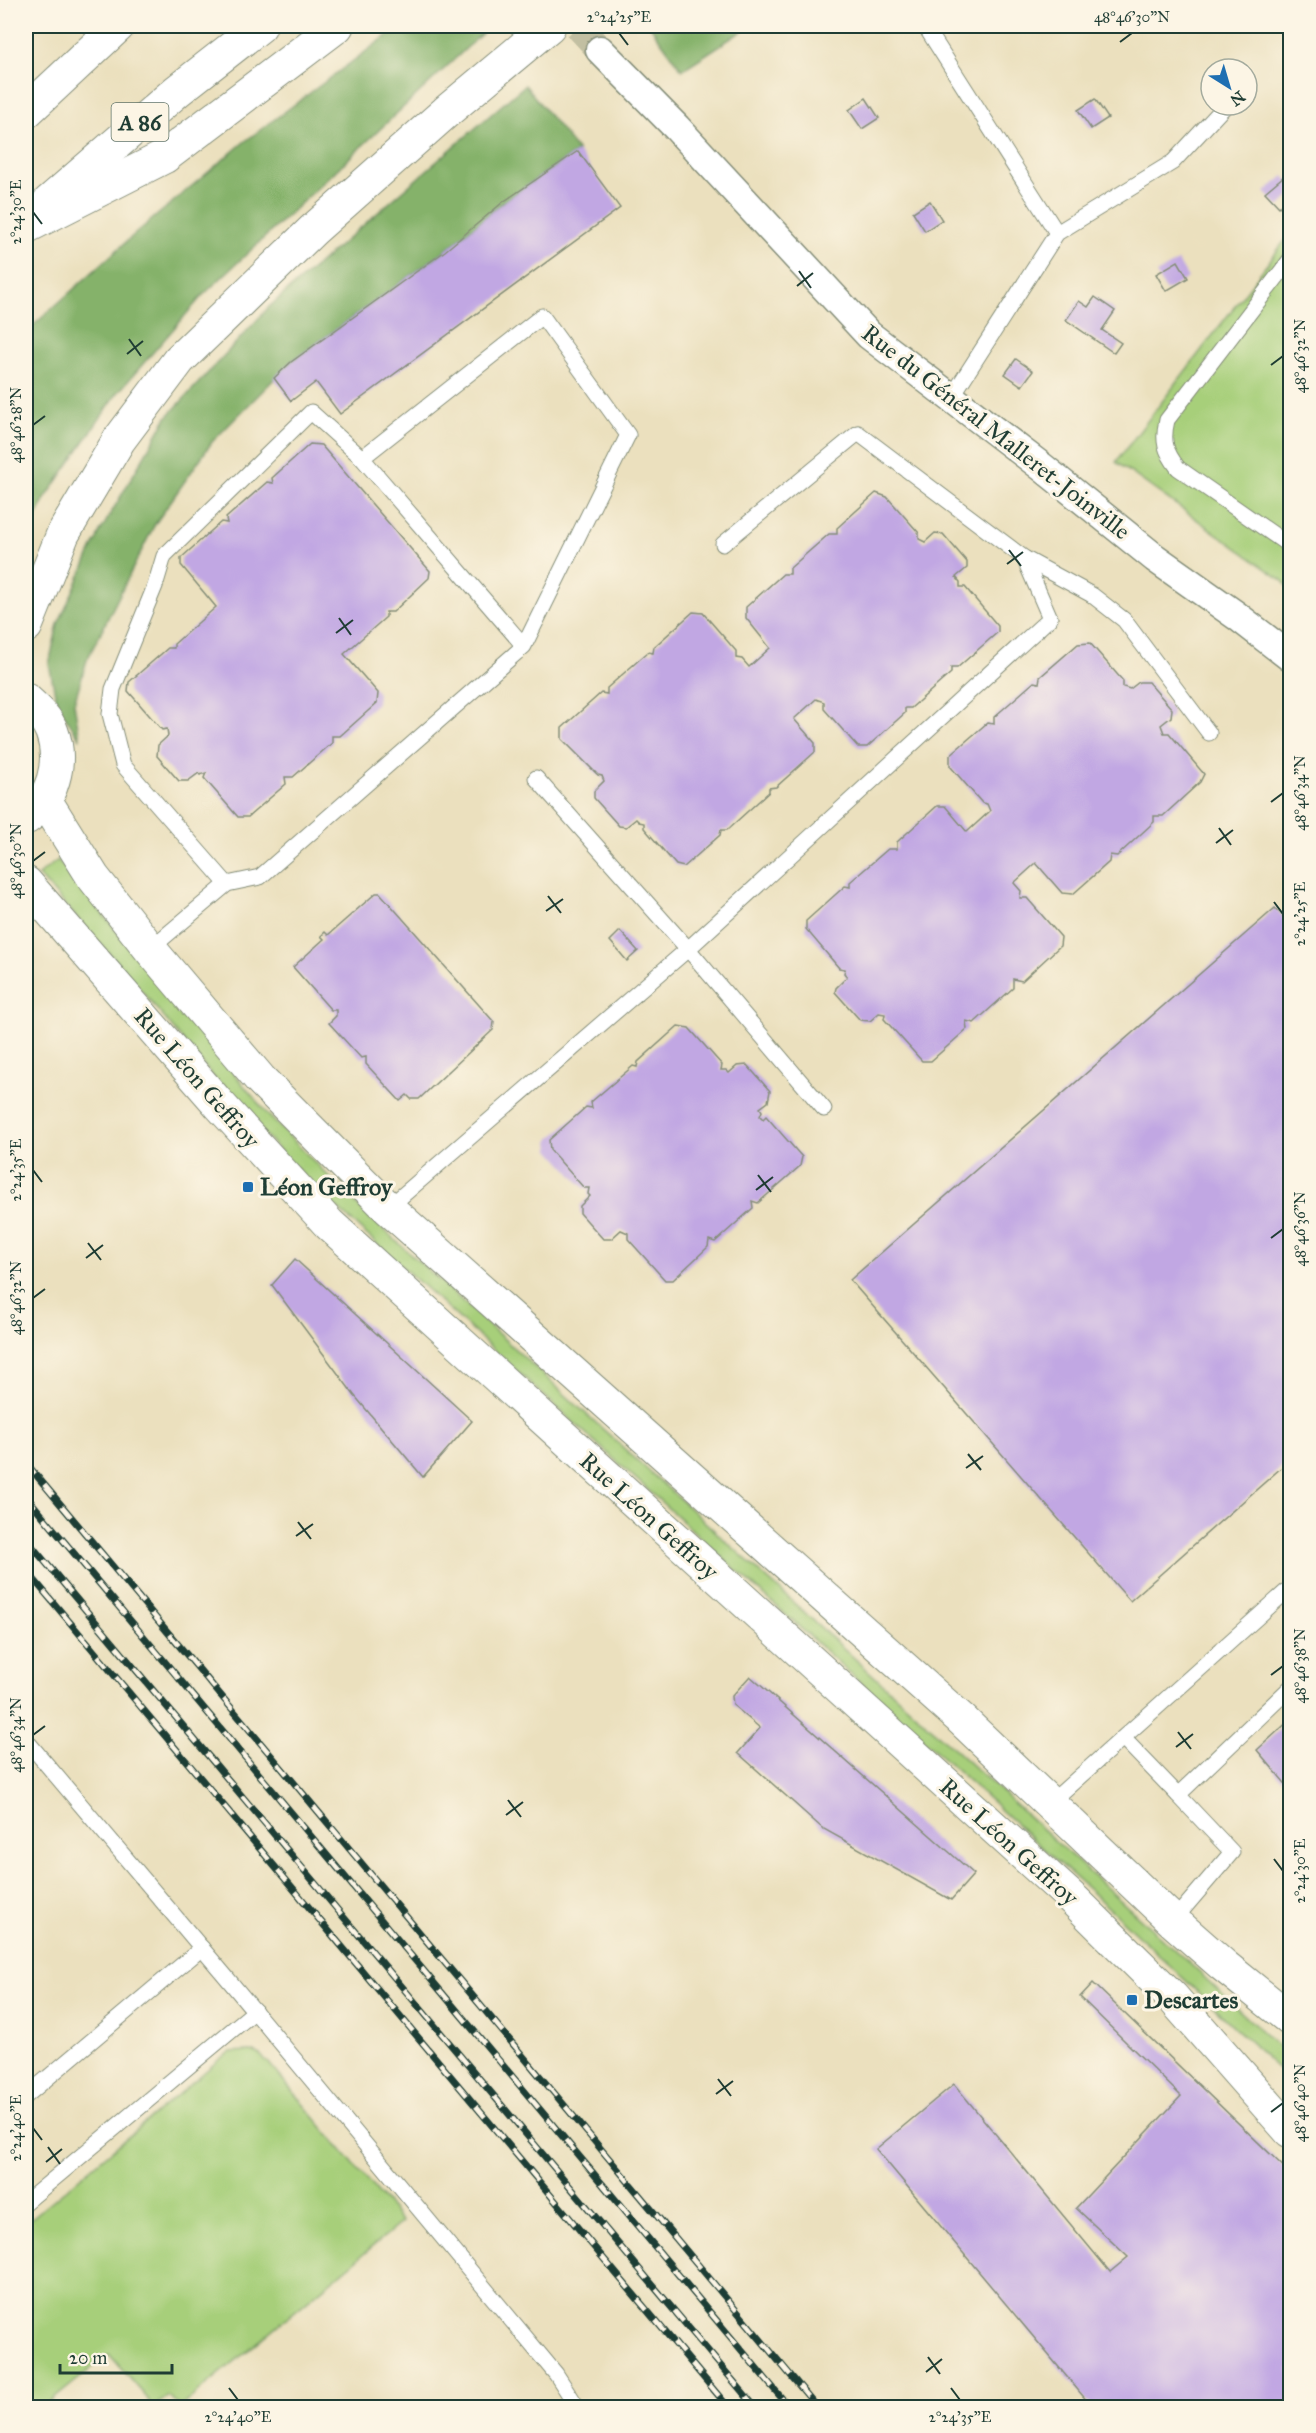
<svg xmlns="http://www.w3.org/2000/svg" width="1316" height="2433" viewBox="0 0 1316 2433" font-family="'IM FELL Great Primer',serif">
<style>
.green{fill:#a7cf7a;stroke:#638657;stroke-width:1.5}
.forest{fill:#85b26a;stroke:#52784f;stroke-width:1.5}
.building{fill:#c1a7e3}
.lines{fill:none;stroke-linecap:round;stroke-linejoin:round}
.street-tunnel{stroke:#c2bfa2;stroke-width:28;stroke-dasharray:28 14;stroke-linecap:butt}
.lane-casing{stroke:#858e79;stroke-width:17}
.street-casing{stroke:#858e79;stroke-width:31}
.secondary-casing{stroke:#858e79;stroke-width:35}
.primary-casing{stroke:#858e79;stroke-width:35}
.highway-casing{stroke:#858e79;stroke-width:35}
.lane{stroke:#fff;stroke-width:15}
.street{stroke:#fff;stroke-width:28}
.secondary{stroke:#fff;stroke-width:33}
.primary{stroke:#fff;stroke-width:33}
.highway{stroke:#fff;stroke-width:33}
.rail-casing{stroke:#1f3d34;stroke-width:7}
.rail{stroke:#fcf5e5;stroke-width:4.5;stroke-dasharray:14;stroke-linecap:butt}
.ticks{fill:none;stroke:#1f3d34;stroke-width:2}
.poi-dot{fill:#1f6fb2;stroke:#fcf5e5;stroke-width:2}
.labels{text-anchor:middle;stroke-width:6;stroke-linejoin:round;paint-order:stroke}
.shield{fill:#fcf5e5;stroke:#617469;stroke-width:1.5}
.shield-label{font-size:22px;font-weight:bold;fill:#1f3d34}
.street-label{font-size:24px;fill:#1f3d34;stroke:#fcf5e5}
.poi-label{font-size:24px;font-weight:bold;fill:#1f3d34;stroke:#fcf5e5;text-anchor:start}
.neatline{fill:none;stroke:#1f3d34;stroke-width:2}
.ticks-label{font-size:15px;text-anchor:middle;fill:#1f3d34}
</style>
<rect width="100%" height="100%" fill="#fcf5e5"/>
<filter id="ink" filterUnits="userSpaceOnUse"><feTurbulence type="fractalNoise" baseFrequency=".0167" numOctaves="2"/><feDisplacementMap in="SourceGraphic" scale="12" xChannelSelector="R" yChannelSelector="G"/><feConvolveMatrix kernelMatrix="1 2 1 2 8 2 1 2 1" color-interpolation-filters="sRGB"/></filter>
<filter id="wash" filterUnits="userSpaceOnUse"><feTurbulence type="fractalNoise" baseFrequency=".008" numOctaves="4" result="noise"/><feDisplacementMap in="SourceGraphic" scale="24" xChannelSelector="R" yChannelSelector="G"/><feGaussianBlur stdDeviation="1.35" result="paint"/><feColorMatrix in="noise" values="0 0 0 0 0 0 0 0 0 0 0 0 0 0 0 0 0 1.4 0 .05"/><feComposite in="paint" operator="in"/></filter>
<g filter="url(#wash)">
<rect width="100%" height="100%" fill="#ebe0be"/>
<!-- green -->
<g class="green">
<polygon points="1290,234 1290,590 1283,581 1116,462"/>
<polygon points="58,860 269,1116 359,1207 1188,1962 1290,2058 1290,2080 1120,1918 313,1186 236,1104 121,966 38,875"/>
<polygon points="251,2051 260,2055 268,2062 402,2222 180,2407 169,2396 154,2406 109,2354 44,2407 26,2407 26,2223 221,2058 230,2052"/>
</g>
<!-- forest -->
<g class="forest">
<polygon points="400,26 489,27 203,295 116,395 45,499 26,539 26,332 136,233 244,142"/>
<polygon points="650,26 750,26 682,70"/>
<polygon points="525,85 578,151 503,202 445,251 291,362 212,442 155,524 87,660 74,703 80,739 57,704 49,664 58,624 100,532 167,417 270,306"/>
</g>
<g id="blocks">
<!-- building -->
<g class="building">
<polygon points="866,98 879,118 862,129 849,110"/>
<polygon points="1095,99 1108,118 1091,129 1078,110"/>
<polygon points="578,151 620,208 340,414 316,382 291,401 274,378 291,362 445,251 503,202"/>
<polygon points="1284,176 1290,183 1290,196 1279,207 1265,192"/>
<polygon points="930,201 942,220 925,231 913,212"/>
<polygon points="1178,261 1188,278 1166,291 1156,274"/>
<polygon points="1095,297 1115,311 1102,330 1121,343 1114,353 1066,320 1079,301 1088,307"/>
<polygon points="1016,359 1033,371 1022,386 1005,374"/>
<polygon points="310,444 321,445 430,571 429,578 393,612 386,612 386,617 344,654 378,693 377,703 340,736 332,736 332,743 293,777 285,777 286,784 248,817 238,817 204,778 206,773 200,775 199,773 188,781 179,781 157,756 158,745 168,736 167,729 162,730 128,691 129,682 168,648 174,648 174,644 216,607 181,565 181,558 221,522 227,523 226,518 267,482 273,483 272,478"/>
<polygon points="876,493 887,497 919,533 919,539 925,542 935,533 943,534 967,562 967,568 956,577 960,582 960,587 965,587 998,626 998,632 957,668 951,668 951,673 911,708 905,708 905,713 867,747 858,747 824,709 824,702 816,699 794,719 815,743 815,752 776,787 769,788 769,792 727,830 721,830 720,835 684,867 676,865 644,828 644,823 639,822 636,819 626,827 619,826 594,798 594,791 604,781 602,776 598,775 562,739 562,728 601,693 607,694 607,688 648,652 653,653 654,647 693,612 703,613 736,651 736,658 742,659 749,667 770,648 746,618 746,607 783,574 790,574 790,568 829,534 837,534 837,528"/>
<polygon points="1090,643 1123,681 1123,687 1130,689 1139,682 1148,682 1172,709 1171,717 1161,725 1164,733 1169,733 1204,774 1200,782 1163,816 1154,816 1154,822 1117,856 1110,855 1109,862 1073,894 1062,893 1036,863 1014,883 1021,891 1020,898 1027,898 1061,937 1060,946 1022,981 1013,979 1013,988 974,1023 966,1021 967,1029 931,1061 922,1061 884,1019 885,1014 879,1013 870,1021 860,1020 835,992 836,988 847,977 844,973 845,969 839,968 806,929 806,921 845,886 850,887 850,882 888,849 897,849 897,842 937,806 945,806 967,832 990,811 987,804 982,803 950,766 950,755 987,723 994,724 994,717 1034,682 1039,683 1040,677 1078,644"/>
<polygon points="376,893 380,893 494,1022 493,1030 419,1099 411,1099 407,1095 400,1101 366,1064 366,1057 361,1058 329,1023 336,1016 336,1010 331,1010 293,967 324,939 321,936 325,932 328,935"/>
<polygon points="1275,908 1290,924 1290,1460 1130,1601 850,1280"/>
<polygon points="620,931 638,951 627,961 610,941"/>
<polygon points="678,1026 689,1028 722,1065 721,1070 726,1070 729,1073 737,1066 747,1065 770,1091 768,1102 760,1108 762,1111 760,1116 763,1119 766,1116 802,1157 800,1166 758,1203 752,1201 753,1208 715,1242 709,1240 708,1247 673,1280 665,1280 628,1239 628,1233 621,1230 611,1239 603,1239 580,1213 580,1206 590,1196 588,1194 589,1188 584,1188 550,1150 549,1140 586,1107 592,1108 591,1102 633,1066 637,1067 638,1062"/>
<polygon points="295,1259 472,1421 423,1477 354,1395 272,1285"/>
<polygon points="750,1676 974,1874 951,1900 822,1828 738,1753 760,1728 733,1705 732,1696"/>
<polygon points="1290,1720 1290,1789 1257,1750"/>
<polygon points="1093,1983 1290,2173 1290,2408 1093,2408 876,2149 954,2084 1110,2272 1128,2257 1076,2208 1181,2096 1080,1997"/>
</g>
</g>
</g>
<g filter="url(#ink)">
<use href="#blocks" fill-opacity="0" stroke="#858e79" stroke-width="1.5"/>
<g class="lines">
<!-- street-tunnel -->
<polyline class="street-tunnel" points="578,26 600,50"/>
<!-- lane casing -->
<g class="lane-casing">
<g id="lane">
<polyline points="925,26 1057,233"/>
<path d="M 1290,260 L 1167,420 C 1162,441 1165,451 1178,468 L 1290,546"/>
<polyline points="951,398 1057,233 1173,162 1226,105"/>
<polyline points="723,544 858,433 1024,558 1092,595 1124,620 1209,733"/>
<polyline points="536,778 688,949 824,1109"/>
<polyline points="227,884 123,765 110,714 113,689 155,586 164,556 311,412 362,458"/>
<polyline points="150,949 227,884 260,877 524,646 628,435 542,316 362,458 524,646"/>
<polyline points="388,1208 688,949 1050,618 1024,558"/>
<polyline points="1123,1738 1178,1795 1290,1688"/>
<polyline points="26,1740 227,1978 556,2374 578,2408"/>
<polyline points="1049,1804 1290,1588"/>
<polyline points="1173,1921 1232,1852 1178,1795"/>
<polyline points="26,2096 202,1948"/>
<polyline points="26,2202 255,2011"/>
</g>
</g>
<!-- street casing -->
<g class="street-casing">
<polyline id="street" points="600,50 677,128 869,335 1042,467 1155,558 1237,616 1290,657"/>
</g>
<!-- secondary casing -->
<g class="secondary-casing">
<g id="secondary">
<path d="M 26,700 C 36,709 47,718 52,732 C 63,762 53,800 26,818"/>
<polyline points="45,800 93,877 150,949 260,1079 388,1208 960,1718 1173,1921 1223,1965 1290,2019"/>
<polyline points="26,883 219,1104 329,1224 1075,1901 1172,1997 1290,2131"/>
</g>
</g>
<!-- primary casing -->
<g class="primary-casing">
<polyline id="primary" points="26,626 63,534 119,440 179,360 313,230 446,112 549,26"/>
</g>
<!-- highway casing -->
<g class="highway-casing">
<g id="highway">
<polyline points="26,112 118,26"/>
<polyline points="49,202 177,91 260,26"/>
<polyline points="26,227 164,157 337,26"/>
</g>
</g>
<!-- lane -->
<use href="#lane" class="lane"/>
<!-- street -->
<use href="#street" class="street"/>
<!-- secondary -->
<use href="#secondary" class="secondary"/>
<!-- primary -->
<use href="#primary" class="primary"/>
<!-- highway -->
<use href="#highway" class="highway"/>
<!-- rail casing -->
<g class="rail-casing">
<g id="rail">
<polyline points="26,1463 818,2408"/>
<polyline points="26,1496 790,2408"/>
<polyline points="26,1539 756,2408"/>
<polyline points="26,1570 729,2408"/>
</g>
</g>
<!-- rail -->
<use href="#rail" class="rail"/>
</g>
</g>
<!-- ticks -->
<path class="ticks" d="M 619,33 L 628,45M 1120,42 L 1132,33M 33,212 L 42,224M 799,271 L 811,288M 797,286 L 813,273M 129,339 L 141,356M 127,354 L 143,341M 1271,365 L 1283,356M 33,425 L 45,416M 1009,550 L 1021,566M 1007,564 L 1023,552M 339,618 L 351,635M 336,633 L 353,620M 1271,802 L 1283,793M 1219,828 L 1231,845M 1216,843 L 1233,830M 33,861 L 45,852M 548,896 L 561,913M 1274,902 L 1283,914M 546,911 L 563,899M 33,1170 L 42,1182M 758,1175 L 771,1192M 756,1190 L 773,1177M 1271,1238 L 1283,1229M 88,1243 L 101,1260M 86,1258 L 103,1245M 33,1298 L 45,1289M 968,1454 L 981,1470M 966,1468 L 983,1456M 298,1522 L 311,1539M 296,1536 L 313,1524M 1271,1675 L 1283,1666M 1178,1732 L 1191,1749M 33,1735 L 45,1726M 1176,1747 L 1193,1734M 508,1800 L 521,1817M 506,1815 L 523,1802M 1274,1859 L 1283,1871M 718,2079 L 731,2096M 716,2094 L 733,2081M 1271,2112 L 1283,2103M 33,2128 L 42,2140M 48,2147 L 60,2164M 46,2162 L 62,2149M 928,2357 L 940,2374M 926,2372 L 942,2359M 229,2388 L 238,2400M 951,2388 L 960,2400"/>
<!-- markers -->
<g class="poi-dot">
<rect x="242" y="1181" width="12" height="12" rx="3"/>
<rect x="1126" y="1994" width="12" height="12" rx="3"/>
</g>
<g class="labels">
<!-- shield labels -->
<rect class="shield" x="111.5" y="103" width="57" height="38" rx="4.5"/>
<g class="shield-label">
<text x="140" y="130">A 86</text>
</g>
<!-- street labels -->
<g class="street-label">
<text transform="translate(996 432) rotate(38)" y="8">Rue du Général Malleret-Joinville</text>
<text transform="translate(197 1078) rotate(49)" y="8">Rue Léon Geffroy</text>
<text transform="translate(649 1516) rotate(42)" y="8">Rue Léon Geffroy</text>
<text transform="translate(1009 1842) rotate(42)" y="8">Rue Léon Geffroy</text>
</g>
<!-- poi labels -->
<g class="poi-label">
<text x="260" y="1195">Léon Geffroy</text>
<text x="1144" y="2008">Descartes</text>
</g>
</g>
<!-- margin -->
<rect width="1316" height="2433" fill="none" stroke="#fcf5e5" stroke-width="66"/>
<!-- north arrow -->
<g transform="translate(1229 87) rotate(143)"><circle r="28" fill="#fcf5e5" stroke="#a4ab9e" stroke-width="1.5"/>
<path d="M0-4.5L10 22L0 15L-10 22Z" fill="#1f6fb2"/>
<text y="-9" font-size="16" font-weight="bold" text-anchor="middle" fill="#1f3d34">N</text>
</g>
<!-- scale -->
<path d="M60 2364v9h112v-9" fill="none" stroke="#1f3d34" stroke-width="3"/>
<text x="69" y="2364" font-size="18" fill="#1f3d34" stroke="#fcf5e5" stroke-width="4.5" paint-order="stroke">20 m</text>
<rect x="33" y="33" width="1250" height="2367" class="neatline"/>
<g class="ticks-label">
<text x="619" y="22">2°24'25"E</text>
<text x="1132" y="22">48°46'30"N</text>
<text transform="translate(16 212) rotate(-90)" y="5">2°24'30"E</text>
<text transform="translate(1300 356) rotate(-90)" y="5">48°46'32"N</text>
<text transform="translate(16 425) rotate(-90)" y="5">48°46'28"N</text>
<text transform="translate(1300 793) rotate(-90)" y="5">48°46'34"N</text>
<text transform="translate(16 861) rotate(-90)" y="5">48°46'30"N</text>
<text transform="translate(1300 914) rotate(-90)" y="5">2°24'25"E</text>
<text transform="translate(16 1170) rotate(-90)" y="5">2°24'35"E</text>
<text transform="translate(1300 1229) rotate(-90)" y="5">48°46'36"N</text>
<text transform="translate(16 1298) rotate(-90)" y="5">48°46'32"N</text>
<text transform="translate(1300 1666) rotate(-90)" y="5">48°46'38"N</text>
<text transform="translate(16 1735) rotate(-90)" y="5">48°46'34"N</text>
<text transform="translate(1300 1871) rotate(-90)" y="5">2°24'30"E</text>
<text transform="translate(1300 2103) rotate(-90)" y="5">48°46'40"N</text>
<text transform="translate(16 2128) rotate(-90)" y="5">2°24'40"E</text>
<text x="238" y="2422">2°24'40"E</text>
<text x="960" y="2422">2°24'35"E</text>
</g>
</svg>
